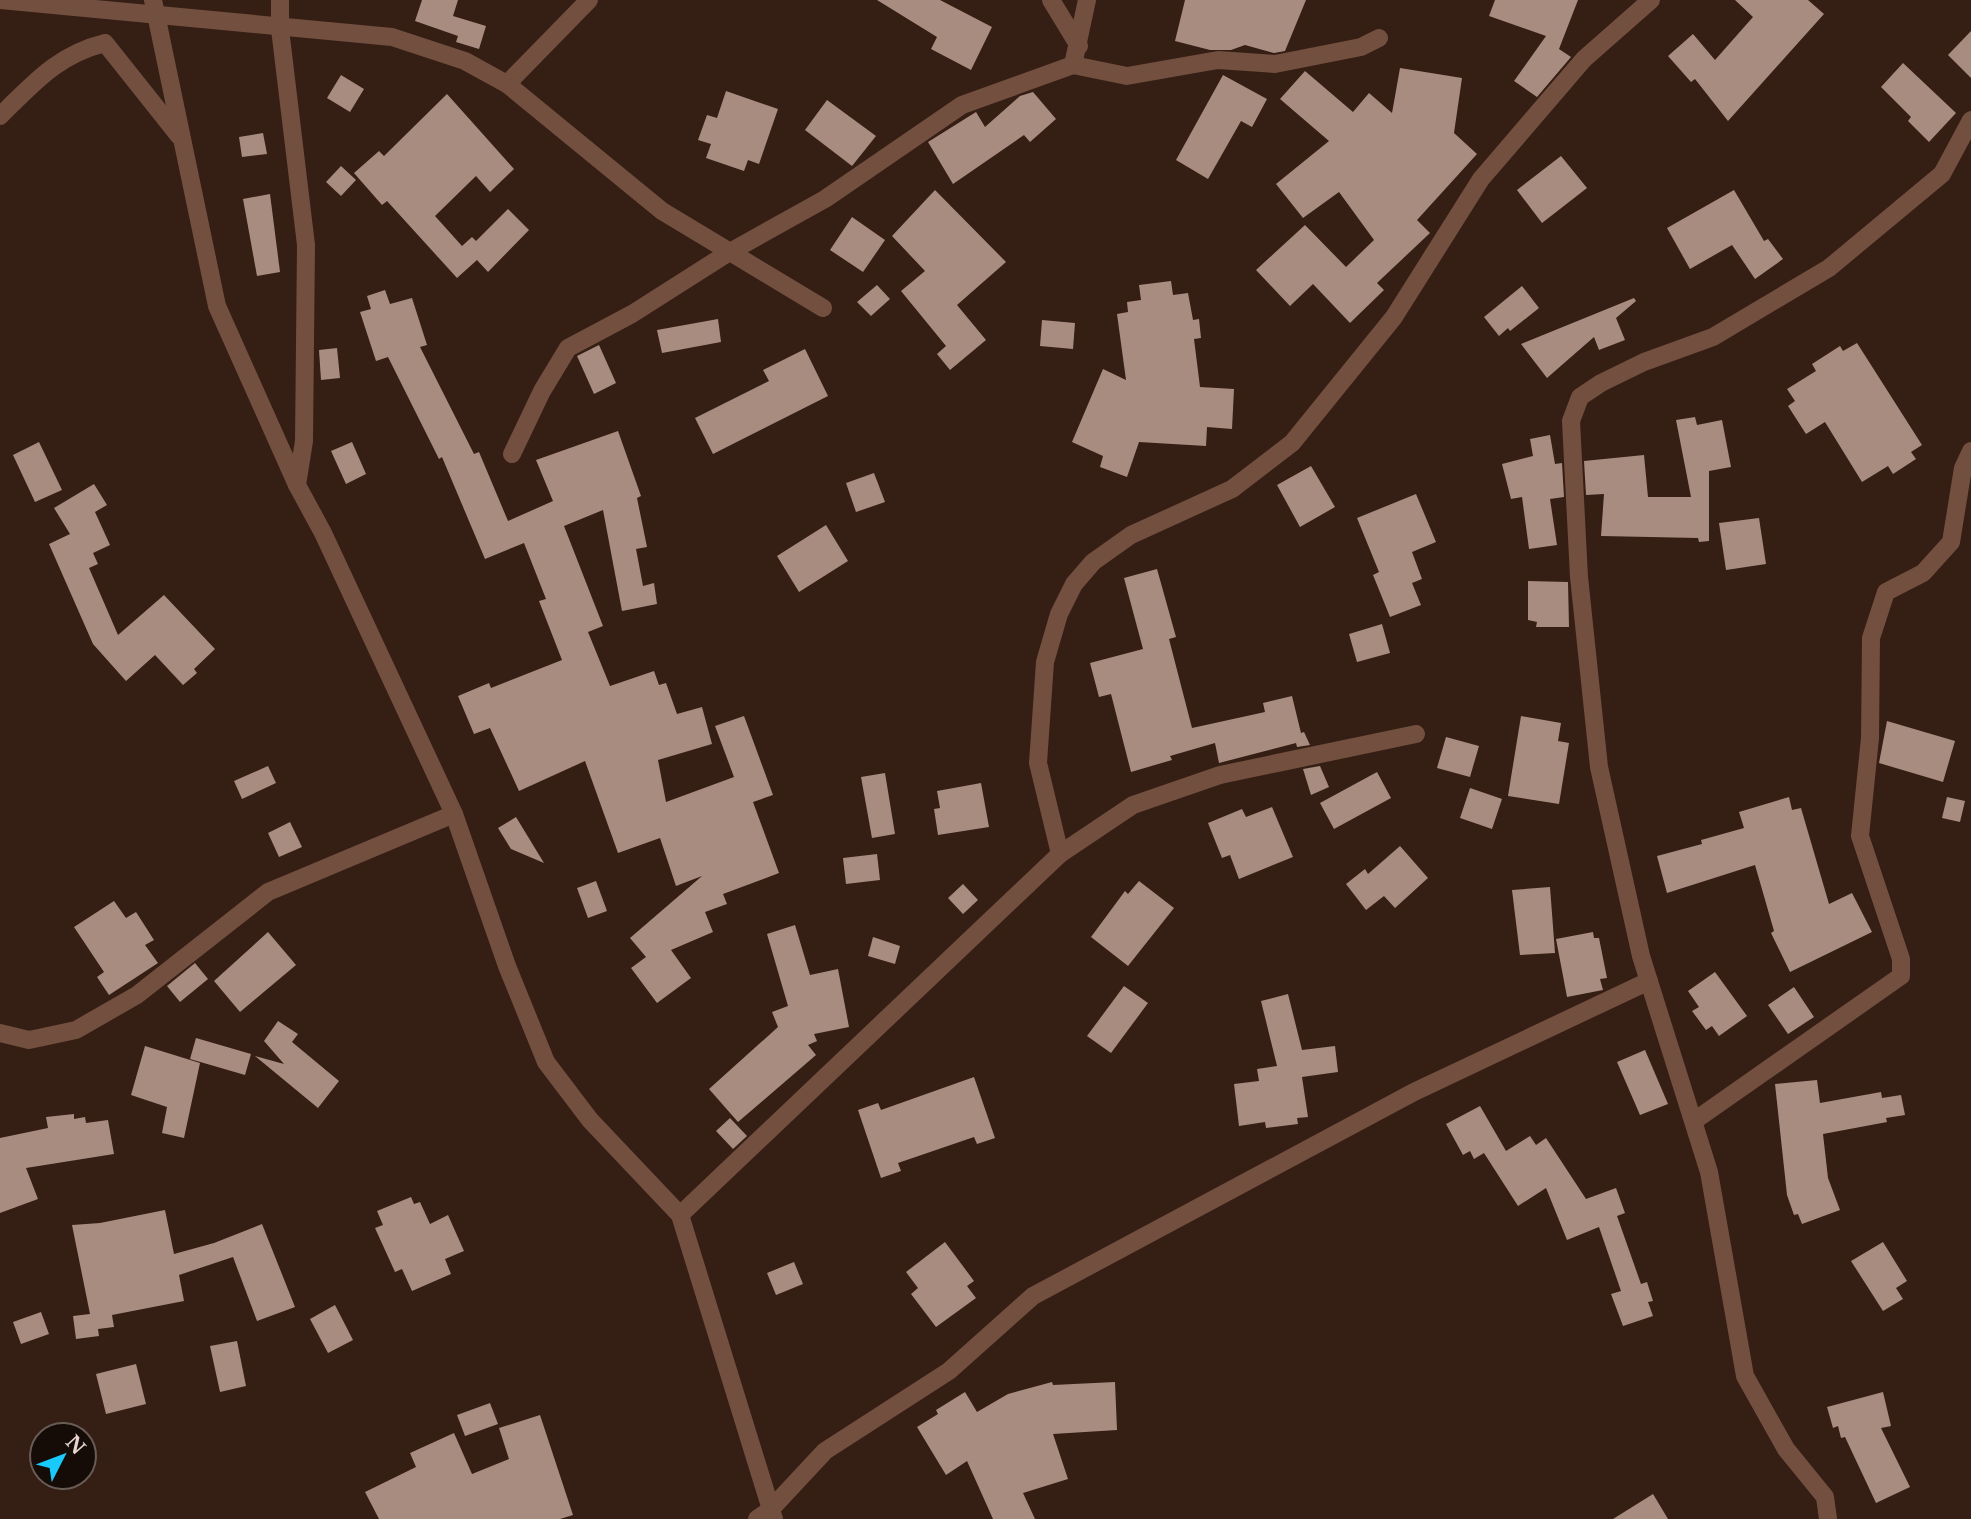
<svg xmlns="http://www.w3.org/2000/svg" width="1971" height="1519" viewBox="0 0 1971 1519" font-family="'Libre Baskerville',serif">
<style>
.building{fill:#a98c80}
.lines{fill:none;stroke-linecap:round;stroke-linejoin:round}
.minor{stroke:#734f3f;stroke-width:18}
</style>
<rect width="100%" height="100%" fill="#351e14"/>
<!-- building -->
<g class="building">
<polygon points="422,0 458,0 453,16 486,26 479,49 456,42 458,36 415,21"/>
<polygon points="877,0 940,0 992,27 971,70 931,49 937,37"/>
<polygon points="1185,0 1306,0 1285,51 1274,53 1245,45 1231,50 1210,50 1175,41"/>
<polygon points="1495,0 1578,0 1559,49 1571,57 1537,97 1514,81 1546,36 1489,16"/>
<polygon points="1735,0 1808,0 1824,14 1728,121 1695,79 1691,82 1668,56 1693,34 1715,60 1753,17"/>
<polygon points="1971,31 1971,78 1948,55"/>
<polygon points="1903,63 1956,113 1929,142 1908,121 1911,117 1881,87"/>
<polygon points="1400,68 1462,78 1454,133 1477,154 1417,220 1430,233 1377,283 1384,290 1350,323 1313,284 1290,306 1256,270 1305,225 1346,267 1374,240 1339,192 1303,218 1276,184 1329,141 1280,99 1305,71 1353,112 1369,93 1392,113"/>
<polygon points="341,75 364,89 350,112 327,98"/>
<polygon points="1223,75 1267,99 1252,127 1241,121 1208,179 1176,160"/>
<polygon points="726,91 778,109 759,164 748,160 744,171 706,158 711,144 698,140 707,115 717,118"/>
<polygon points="1033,92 1056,119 1030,142 1024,135 953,184 928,142 976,112 985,127 1020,96"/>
<polygon points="447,94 514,169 490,192 476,176 435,216 462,246 472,237 476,241 508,209 529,230 488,272 477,260 457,278 387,201 382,205 354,173 379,151 384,156"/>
<polygon points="827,100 876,136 852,166 805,130"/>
<polygon points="263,133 267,154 242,157 239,137"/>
<polygon points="1561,156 1587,188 1542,223 1517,190"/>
<polygon points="341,166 356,180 341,196 326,182"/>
<polygon points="935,190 1006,262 957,305 986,340 950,370 937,354 946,346 901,291 925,271 892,236"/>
<polygon points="1734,190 1764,241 1768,239 1783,259 1755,279 1732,245 1690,269 1667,228"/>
<polygon points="270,194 280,272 257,276 243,199"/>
<polygon points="852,217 885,240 863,272 830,250"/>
<polygon points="1171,281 1173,295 1188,293 1193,320 1199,319 1201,338 1194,339 1200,387 1234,389 1232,429 1207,427 1206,446 1139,442 1127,477 1100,467 1103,456 1072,442 1103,369 1126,380 1117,314 1128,312 1127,302 1141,300 1139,285"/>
<polygon points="877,285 890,299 871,316 857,302"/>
<polygon points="1522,286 1539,308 1510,331 1508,328 1499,336 1484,317"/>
<polygon points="385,290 390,304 412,298 427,345 420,347 474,454 479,452 508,521 553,501 536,460 618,431 641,496 637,498 647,547 636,549 643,586 654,583 657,604 622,611 603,510 564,526 603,626 588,632 610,686 654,671 659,685 666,683 677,714 702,707 712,744 658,760 666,802 734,777 715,726 744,716 773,795 753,802 779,873 723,894 727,904 705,912 713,932 671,950 691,978 657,1003 631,968 646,957 630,938 702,876 676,886 660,838 618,853 585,761 519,791 490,728 474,734 458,696 489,683 491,688 562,660 539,601 546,599 524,543 485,559 442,457 439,459 388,357 376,361 360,312 371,309 367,296"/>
<polygon points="1634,298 1636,301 1616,318 1625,340 1599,350 1594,337 1547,378 1521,344"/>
<polygon points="718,319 721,342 662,353 657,330"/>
<polygon points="1042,320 1075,323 1073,349 1040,346"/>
<polygon points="1857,343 1922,445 1911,452 1916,459 1893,474 1888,466 1862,482 1825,422 1806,434 1788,406 1795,401 1787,389 1816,371 1812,364 1840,346 1843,351"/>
<polygon points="599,345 616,383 594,394 577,356"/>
<polygon points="337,348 340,378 321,380 319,350"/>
<polygon points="805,349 828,396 713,454 695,418 769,381 763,370"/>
<polygon points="1695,417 1697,425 1722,420 1731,467 1709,471 1709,541 1699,542 1698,538 1601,536 1604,494 1586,495 1584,461 1644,455 1648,497 1691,497 1676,420"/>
<polygon points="1550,435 1555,464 1562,463 1564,497 1550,499 1557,545 1529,549 1522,497 1511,499 1502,464 1533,456 1530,439"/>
<polygon points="39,442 62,490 35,502 13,455"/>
<polygon points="352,442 366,474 346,484 331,451"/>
<polygon points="1311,466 1335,507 1300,527 1277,485"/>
<polygon points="874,473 885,502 856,512 846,483"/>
<polygon points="94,484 107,505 95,512 110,545 93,553 98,564 89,568 118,635 164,595 215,649 194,669 197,673 183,685 155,655 126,681 93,644 49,544 70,534 54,508"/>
<polygon points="1416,494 1436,542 1412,552 1422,579 1412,583 1421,605 1390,617 1373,575 1379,572 1357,518"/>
<polygon points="1759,518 1766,564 1726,570 1719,523"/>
<polygon points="826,525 848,561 799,592 777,556"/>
<polygon points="1157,569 1176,637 1169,639 1192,728 1265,712 1263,703 1292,696 1301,733 1304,732 1310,745 1297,747 1296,743 1219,763 1215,743 1170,756 1172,760 1131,772 1111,694 1099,697 1090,663 1143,649 1124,578"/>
<polygon points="1528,581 1568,582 1569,627 1536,627 1537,622 1528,620"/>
<polygon points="1382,624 1390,653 1357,662 1349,634"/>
<polygon points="1521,716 1561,723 1558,741 1569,743 1559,804 1508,796"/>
<polygon points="1887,721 1955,741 1943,782 1879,763"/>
<polygon points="1446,737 1479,746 1470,777 1437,768"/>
<polygon points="268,766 276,783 242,799 234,781"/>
<polygon points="1320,766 1329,787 1311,795 1303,769"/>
<polygon points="1377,772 1391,798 1334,829 1320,803"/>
<polygon points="885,773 895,834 872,838 861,777"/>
<polygon points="981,783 989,827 938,835 934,809 940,808 937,791"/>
<polygon points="1470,788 1502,799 1492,829 1460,818"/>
<polygon points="1789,797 1792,810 1801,808 1829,904 1852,893 1872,932 1790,972 1771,933 1774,931 1755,865 1667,893 1657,856 1702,844 1701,840 1744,828 1739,812"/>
<polygon points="1947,797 1965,801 1960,822 1942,818"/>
<polygon points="1272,807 1293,857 1239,879 1230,855 1222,858 1208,823 1242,809 1246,817"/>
<polygon points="516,817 544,863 511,849 498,828"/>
<polygon points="290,822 302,847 279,857 268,833"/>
<polygon points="1400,846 1428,878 1395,908 1384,896 1366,910 1346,884 1365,869 1368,874"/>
<polygon points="877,854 880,880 846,884 843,858"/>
<polygon points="596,881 607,911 588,918 577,888"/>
<polygon points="1139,881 1174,908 1128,966 1091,937 1125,891 1128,894"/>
<polygon points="963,884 978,900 963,914 948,898"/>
<polygon points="1550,887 1555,953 1520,955 1512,890"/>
<polygon points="114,901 126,918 136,912 154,940 145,945 158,963 109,995 97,977 104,972 74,927"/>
<polygon points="795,925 810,975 838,969 849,1027 814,1034 817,1041 808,1045 816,1055 738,1122 709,1089 778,1027 772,1012 788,1006 767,934"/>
<polygon points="268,932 296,965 240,1012 214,981"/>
<polygon points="1593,932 1594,938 1599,938 1607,978 1600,979 1603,990 1567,997 1556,939"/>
<polygon points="873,937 900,946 895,964 868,956"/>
<polygon points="195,963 208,979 180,1002 167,986"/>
<polygon points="1715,972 1747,1016 1719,1036 1712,1026 1706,1030 1692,1011 1699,1007 1688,991"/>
<polygon points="1124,986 1148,1003 1111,1053 1087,1036"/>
<polygon points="1794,987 1814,1017 1788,1034 1768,1005"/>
<polygon points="1288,994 1302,1050 1335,1046 1338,1072 1302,1077 1308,1117 1297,1118 1298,1124 1266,1128 1265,1122 1239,1126 1234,1084 1259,1081 1257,1069 1277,1066 1261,1001"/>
<polygon points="278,1021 298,1034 292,1042 339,1081 318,1108 255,1056 284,1064 264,1041"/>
<polygon points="196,1038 251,1054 245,1075 190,1059"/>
<polygon points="145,1046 200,1063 184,1138 162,1133 167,1107 131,1095"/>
<polygon points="1645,1050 1668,1104 1640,1115 1617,1062"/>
<polygon points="974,1077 995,1138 977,1144 974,1137 898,1163 901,1171 881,1178 858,1110 878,1103 881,1110"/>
<polygon points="1817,1080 1820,1103 1881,1092 1882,1098 1901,1095 1905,1115 1886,1118 1887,1122 1823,1134 1828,1178 1840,1210 1802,1224 1798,1214 1794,1215 1787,1195 1775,1084"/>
<polygon points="1480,1106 1506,1151 1530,1136 1536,1145 1546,1138 1586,1199 1616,1188 1625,1213 1617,1216 1641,1284 1647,1282 1653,1301 1648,1302 1653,1316 1623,1326 1611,1294 1621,1291 1599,1227 1567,1240 1546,1188 1518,1206 1484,1153 1474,1159 1470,1151 1463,1155 1446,1124"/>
<polygon points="74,1114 74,1119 85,1117 86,1123 108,1120 114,1154 26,1168 38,1199 0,1213 0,1138 48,1128 46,1117"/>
<polygon points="730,1118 747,1136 733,1149 716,1131"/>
<polygon points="411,1197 414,1204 420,1202 430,1224 448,1215 464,1251 445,1259 451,1274 412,1291 402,1269 395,1272 375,1228 383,1225 377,1211"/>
<polygon points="165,1210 174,1254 214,1243 262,1224 295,1307 257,1321 233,1257 179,1275 184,1301 112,1315 114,1327 98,1329 99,1336 76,1339 73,1316 90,1314 72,1225 100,1223"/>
<polygon points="945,1242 974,1281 967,1286 976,1298 936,1327 911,1294 918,1288 906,1272"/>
<polygon points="1883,1242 1907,1281 1896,1288 1903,1299 1883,1311 1851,1261"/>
<polygon points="794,1262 803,1284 776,1295 767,1273"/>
<polygon points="335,1305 353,1340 328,1353 310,1319"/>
<polygon points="41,1312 49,1334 21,1344 13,1322"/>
<polygon points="237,1341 246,1386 220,1392 210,1346"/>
<polygon points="136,1364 146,1404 106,1414 96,1374"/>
<polygon points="1052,1382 1053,1385 1115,1382 1117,1430 1053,1434 1068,1479 1023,1493 1035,1519 993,1519 967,1461 946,1475 917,1427 938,1414 936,1410 965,1392 977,1412 1008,1394"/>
<polygon points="1883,1392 1891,1426 1881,1428 1910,1487 1876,1503 1845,1437 1841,1438 1838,1426 1833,1428 1827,1407"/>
<polygon points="490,1403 498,1424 465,1436 457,1415"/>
<polygon points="540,1415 573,1515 560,1519 379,1519 365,1492 416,1467 410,1453 454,1433 472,1474 509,1459 499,1428"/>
<polygon points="1653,1494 1668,1519 1613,1519"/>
</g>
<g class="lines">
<!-- minor -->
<g class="minor">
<polyline points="0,0 392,37 465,61 507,84 662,211 823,308"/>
<polyline points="153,0 217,306 297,485"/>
<polyline points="280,0 280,29 306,245 304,441 297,485 323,533 454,814 507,966 546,1062 590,1120 680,1215 774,1519"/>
<polyline points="1051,0 1079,46"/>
<polyline points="1073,65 1087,0"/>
<polyline points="507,84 589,0"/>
<path d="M 0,116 C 34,83 57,55 105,43 L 179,136"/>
<polyline points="512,454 542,391 568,348 632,314 728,253 825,199 962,105 1073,65 1127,76 1218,60 1275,64 1361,47 1379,38"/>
<polyline points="1060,854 1133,805 1220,775 1416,734"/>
<polyline points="0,1033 29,1040 76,1030 137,995 268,892 454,814"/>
<polyline points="1694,1121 1901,976 1901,959 1860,836 1870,738 1871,638 1886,592 1923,573 1951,542 1963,468 1971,451"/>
<polyline points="680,1215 1060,854 1038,763 1045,662 1059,614 1074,584 1093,562 1131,535 1232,489 1292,443 1394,317 1481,179 1584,59 1651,0"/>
<polyline points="757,1519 770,1510 825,1451 949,1371 1033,1296 1414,1092 1649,981"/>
<polyline points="1828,1519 1825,1497 1786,1449 1745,1376 1709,1172 1641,956 1599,767 1579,577 1571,421 1580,397 1601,383 1644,362 1713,337 1829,268 1942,174 1971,120"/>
</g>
</g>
<!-- north arrow -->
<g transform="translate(63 1456) rotate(48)"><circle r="33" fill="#150b07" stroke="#695c57" stroke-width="2"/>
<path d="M0-5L12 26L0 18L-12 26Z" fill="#19cafc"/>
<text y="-10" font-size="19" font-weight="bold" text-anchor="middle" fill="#e6d6cf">N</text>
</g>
</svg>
